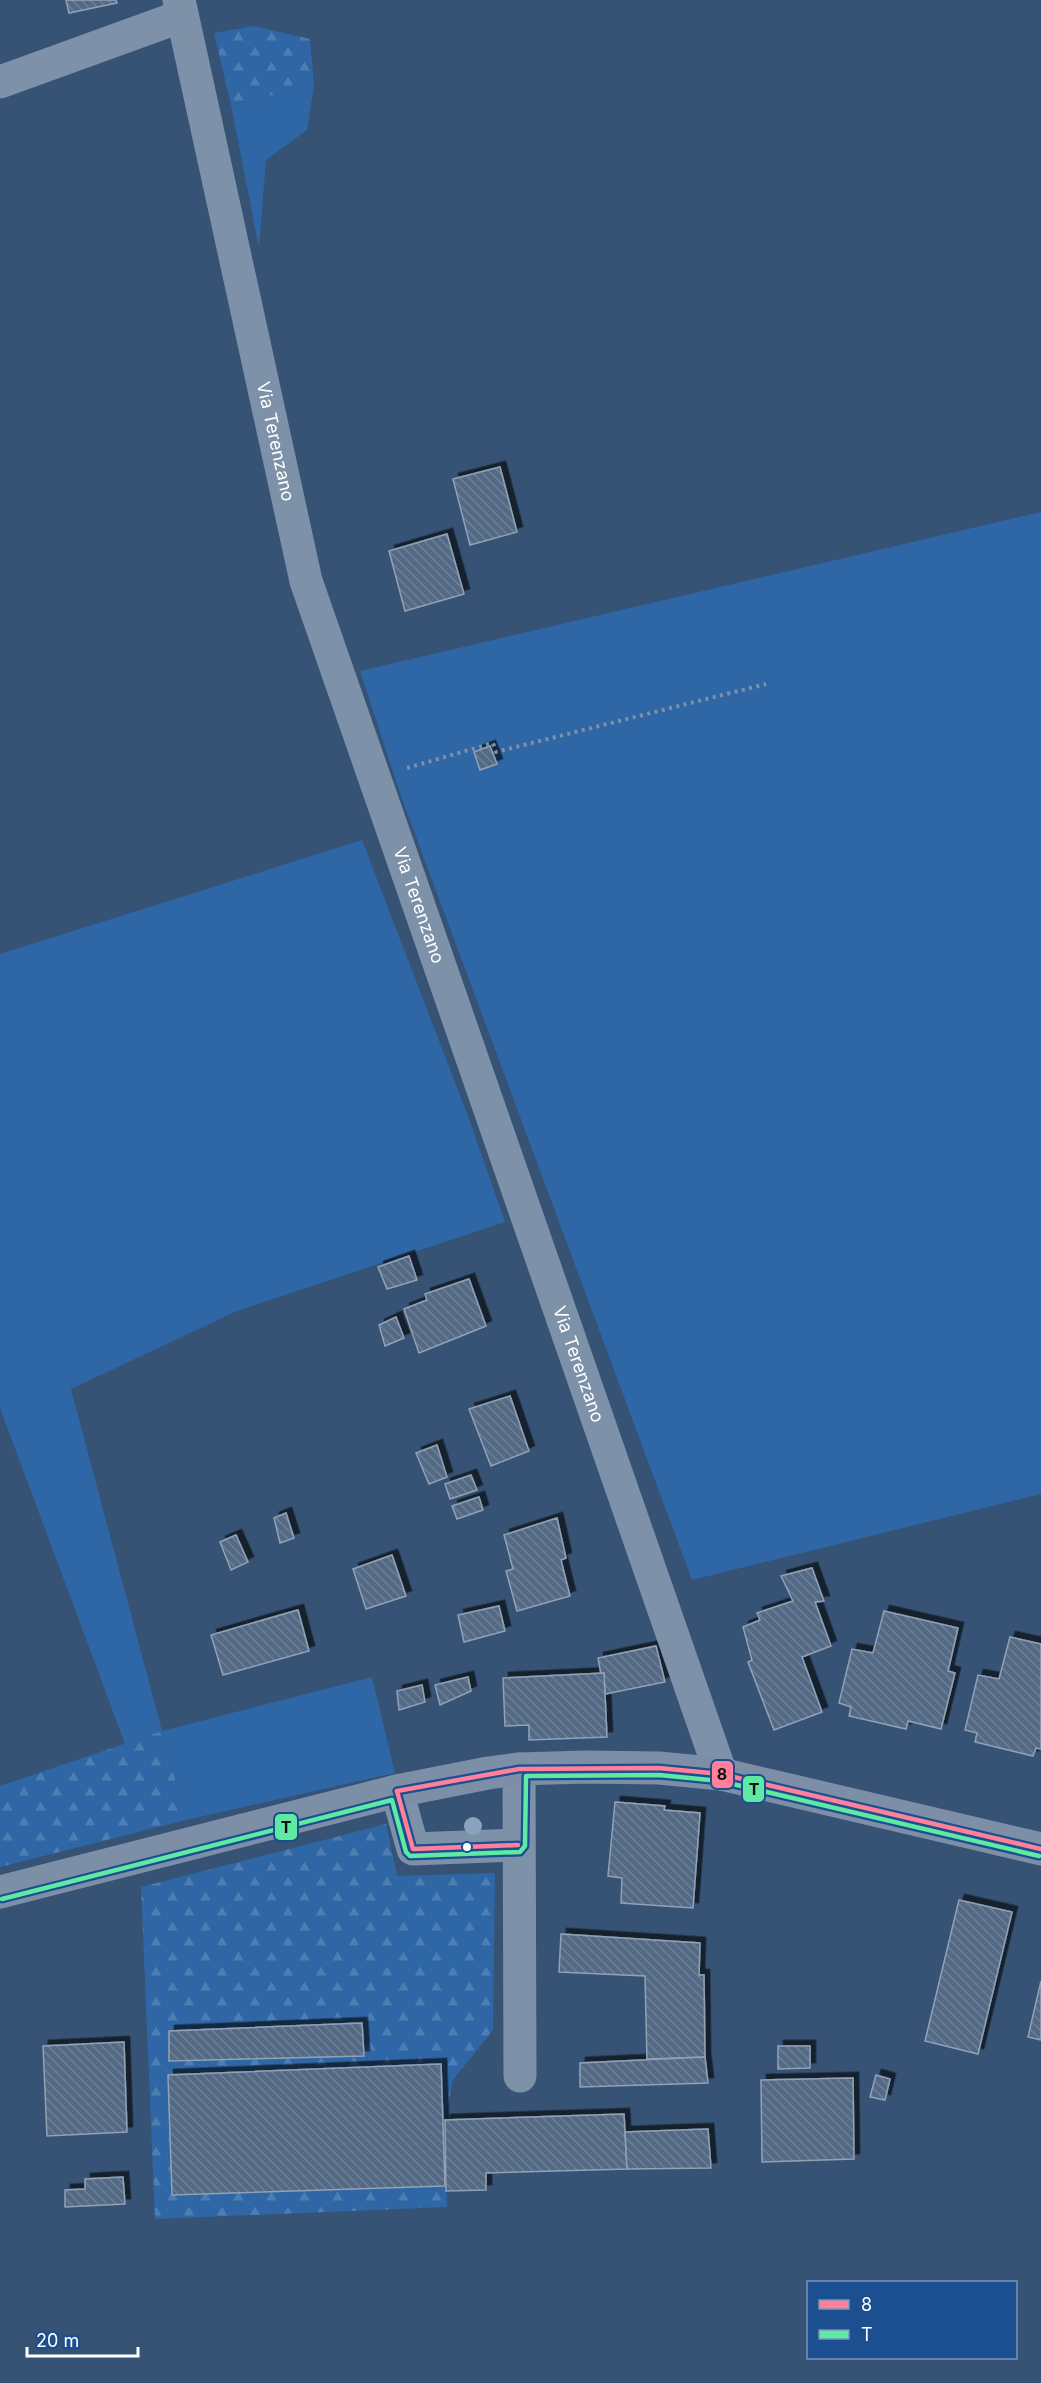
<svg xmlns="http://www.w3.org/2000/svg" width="1041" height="2383" viewBox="0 0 1041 2383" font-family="Inter,sans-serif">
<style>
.green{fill:#2f66a5}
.forest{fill:url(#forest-firs)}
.building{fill:url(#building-back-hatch);stroke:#92a2b6;stroke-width:1.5;filter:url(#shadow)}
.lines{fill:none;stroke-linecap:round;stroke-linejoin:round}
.path{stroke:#7d92a8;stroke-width:4;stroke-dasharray:3 4.5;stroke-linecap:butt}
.minor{stroke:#7d92a8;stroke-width:33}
.major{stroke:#7d8ea7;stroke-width:33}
.bus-1-casing{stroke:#1b4f8f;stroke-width:9}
.bus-2-casing{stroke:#1b4f8f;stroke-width:9}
.bus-1{stroke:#ff8098;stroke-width:4.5}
.bus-2{stroke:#60e9a3;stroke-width:4.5}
.tree{fill:#8aa2be}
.bus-dot{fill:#fff;stroke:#1b4f8f;stroke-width:2}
.labels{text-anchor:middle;stroke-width:5;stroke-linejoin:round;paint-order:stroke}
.street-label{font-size:18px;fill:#fff;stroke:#1b4f8f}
.line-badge{stroke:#1b4f8f;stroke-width:2}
.pale-badge-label{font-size:16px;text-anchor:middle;font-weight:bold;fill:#111}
</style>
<defs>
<pattern id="forest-firs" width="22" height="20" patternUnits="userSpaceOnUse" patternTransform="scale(1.5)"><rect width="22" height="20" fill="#2f66a5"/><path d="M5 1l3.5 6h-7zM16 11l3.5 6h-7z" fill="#4e7db2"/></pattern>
<pattern id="building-back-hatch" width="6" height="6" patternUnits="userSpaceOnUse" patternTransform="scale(1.5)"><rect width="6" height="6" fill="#526984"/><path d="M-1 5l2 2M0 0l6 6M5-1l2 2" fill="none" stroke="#6c8096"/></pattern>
<filter id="shadow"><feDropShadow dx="5.5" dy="-5.5" stdDeviation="0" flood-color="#0009"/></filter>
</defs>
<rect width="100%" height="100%" fill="#365274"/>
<!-- green -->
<g class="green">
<polygon points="314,85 307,130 266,160 259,248 231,105"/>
<polygon points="1041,512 1041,1494 692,1580 402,799 360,671"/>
<polygon points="362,840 468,1116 505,1222 237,1311 71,1389 162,1731 372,1677 395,1773 186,1820 162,1731 125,1744 0,1408 0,954"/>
</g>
<!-- forest -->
<g class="forest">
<polygon points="254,26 310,39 314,85 231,105 214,33"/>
<polygon points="162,1731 186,1820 0,1867 0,1786"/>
<polygon points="386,1824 397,1876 495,1873 493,2030 453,2080 445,2120 447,2207 155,2219 141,1887"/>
</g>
<!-- building -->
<g class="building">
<polygon points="66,0 116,0 117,3 69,13"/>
<polygon points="500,467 517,532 470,545 453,479"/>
<polygon points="447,534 464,594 405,611 389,551"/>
<polygon points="490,746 497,764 480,770 474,752"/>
<polygon points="409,1256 417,1280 387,1289 378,1267"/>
<polygon points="469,1279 486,1326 419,1353 404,1309 427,1300 425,1294"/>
<polygon points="396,1317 404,1338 385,1346 379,1325"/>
<polygon points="510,1396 529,1451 491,1466 469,1409"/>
<polygon points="437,1445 447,1477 429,1484 416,1453"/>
<polygon points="471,1475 477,1490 450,1499 445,1484"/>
<polygon points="479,1497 483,1510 457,1519 452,1506"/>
<polygon points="286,1513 294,1538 280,1543 274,1518"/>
<polygon points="557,1518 566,1558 561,1560 570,1596 517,1611 506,1571 513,1569 504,1535"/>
<polygon points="236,1535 248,1562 231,1570 220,1542"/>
<polygon points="392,1555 406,1596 366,1609 353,1569"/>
<polygon points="812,1568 824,1601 815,1602 831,1646 802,1657 822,1712 774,1730 748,1662 752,1660 743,1627 760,1620 757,1613 793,1601 781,1576"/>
<polygon points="499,1606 505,1631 464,1642 458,1615"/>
<polygon points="298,1610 309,1651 223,1675 211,1635"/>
<polygon points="884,1611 958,1628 948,1671 955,1673 941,1729 908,1721 906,1729 849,1716 851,1707 839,1703 852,1649 873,1653"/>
<polygon points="1010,1637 1041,1644 1041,1749 1036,1748 1033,1756 975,1742 977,1733 965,1730 978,1675 999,1679"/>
<polygon points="656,1646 665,1682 605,1694 604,1673 601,1674 598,1658"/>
<polygon points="604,1673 607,1737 529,1740 529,1725 505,1726 503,1678"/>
<polygon points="468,1677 471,1691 440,1705 435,1685"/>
<polygon points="422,1685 425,1702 399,1710 397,1691"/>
<polygon points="615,1802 665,1806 664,1810 700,1813 693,1908 621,1903 622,1878 608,1876"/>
<polygon points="959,1900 1012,1912 978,2054 925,2041"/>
<polygon points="561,1934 700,1943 699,1975 704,1975 705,2057 647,2059 645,1976 559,1972"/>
<polygon points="1041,1981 1041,2040 1028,2037"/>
<polygon points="362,2023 364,2056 169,2061 169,2031"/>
<polygon points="124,2042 127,2132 47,2136 43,2046"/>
<polygon points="778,2046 810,2046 810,2068 778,2069"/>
<polygon points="705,2057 708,2083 580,2087 580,2063"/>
<polygon points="441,2064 445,2186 172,2195 168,2075"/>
<polygon points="876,2075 890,2079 885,2100 870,2097"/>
<polygon points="853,2078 854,2159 762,2162 761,2080"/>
<polygon points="624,2114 627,2169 486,2173 486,2190 446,2191 445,2120"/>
<polygon points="708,2129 711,2168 627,2169 625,2132"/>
<polygon points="123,2177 125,2204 65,2207 65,2190 85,2189 85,2179"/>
</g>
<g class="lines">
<!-- path -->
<polyline class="path" points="407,768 493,743 496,752 766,684"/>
<!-- minor -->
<g class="minor">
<path id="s1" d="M 179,0 L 306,581 L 721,1774"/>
<polyline points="0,82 182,16"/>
<polyline points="519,1769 520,2076"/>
<polyline points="397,1791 413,1849 518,1845"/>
</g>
<!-- major -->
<polyline class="major" points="0,1892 397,1791 488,1773 519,1769 585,1767 659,1768 721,1774 1041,1849"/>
<!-- bus-1 casing -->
<g class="bus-1-casing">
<g id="bus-1">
<polyline points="397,1791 519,1769 659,1768 721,1774 1041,1849"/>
<polyline points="397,1791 413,1849 518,1845"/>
</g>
</g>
<!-- bus-2 casing -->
<g class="bus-2-casing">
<polyline id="bus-2" points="2,1899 392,1800 406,1852 410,1856 520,1852 525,1846 526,1776 659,1775 720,1781 1039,1856"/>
</g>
<!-- bus-1 -->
<use href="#bus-1" class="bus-1"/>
<!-- bus-2 -->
<use href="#bus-2" class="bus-2"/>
</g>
<!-- trees -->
<circle class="tree" cx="473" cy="1826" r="9"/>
<!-- markers -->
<circle class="bus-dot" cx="467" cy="1847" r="5"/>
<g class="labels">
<!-- street labels -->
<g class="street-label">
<text dy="6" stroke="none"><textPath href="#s1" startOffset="452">Via Terenzano</textPath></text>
<text dy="6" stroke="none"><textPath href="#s1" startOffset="938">Via Terenzano</textPath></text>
<text dy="6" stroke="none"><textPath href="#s1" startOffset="1424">Via Terenzano</textPath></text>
</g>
</g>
<g class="line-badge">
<rect x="711" y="1760" width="23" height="29" rx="6" fill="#ff8098"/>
<rect x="742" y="1775" width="23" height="28" rx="6" fill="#60e9a3"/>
<rect x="274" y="1813" width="24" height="28" rx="6" fill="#60e9a3"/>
</g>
<g class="pale-badge-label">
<text x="722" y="1780">8</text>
<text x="754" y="1795">T</text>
<text x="286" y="1833">T</text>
</g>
<!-- legend -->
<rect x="807" y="2281" width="210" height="78" fill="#1b4f8f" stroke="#7695bc" stroke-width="1.5"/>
<rect x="819" y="2300" width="30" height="9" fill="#ff8098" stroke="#7695bc" stroke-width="1.5"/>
<text x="861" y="2311" font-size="18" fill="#ffffff">8</text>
<rect x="819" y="2330" width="30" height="9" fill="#60e9a3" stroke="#7695bc" stroke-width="1.5"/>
<text x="861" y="2341" font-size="18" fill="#ffffff">T</text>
<!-- scale -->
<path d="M27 2347v9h111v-9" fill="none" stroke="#ffffff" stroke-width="3"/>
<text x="36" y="2347" font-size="18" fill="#ffffff" stroke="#1b4f8f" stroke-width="4.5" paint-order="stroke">20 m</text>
</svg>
